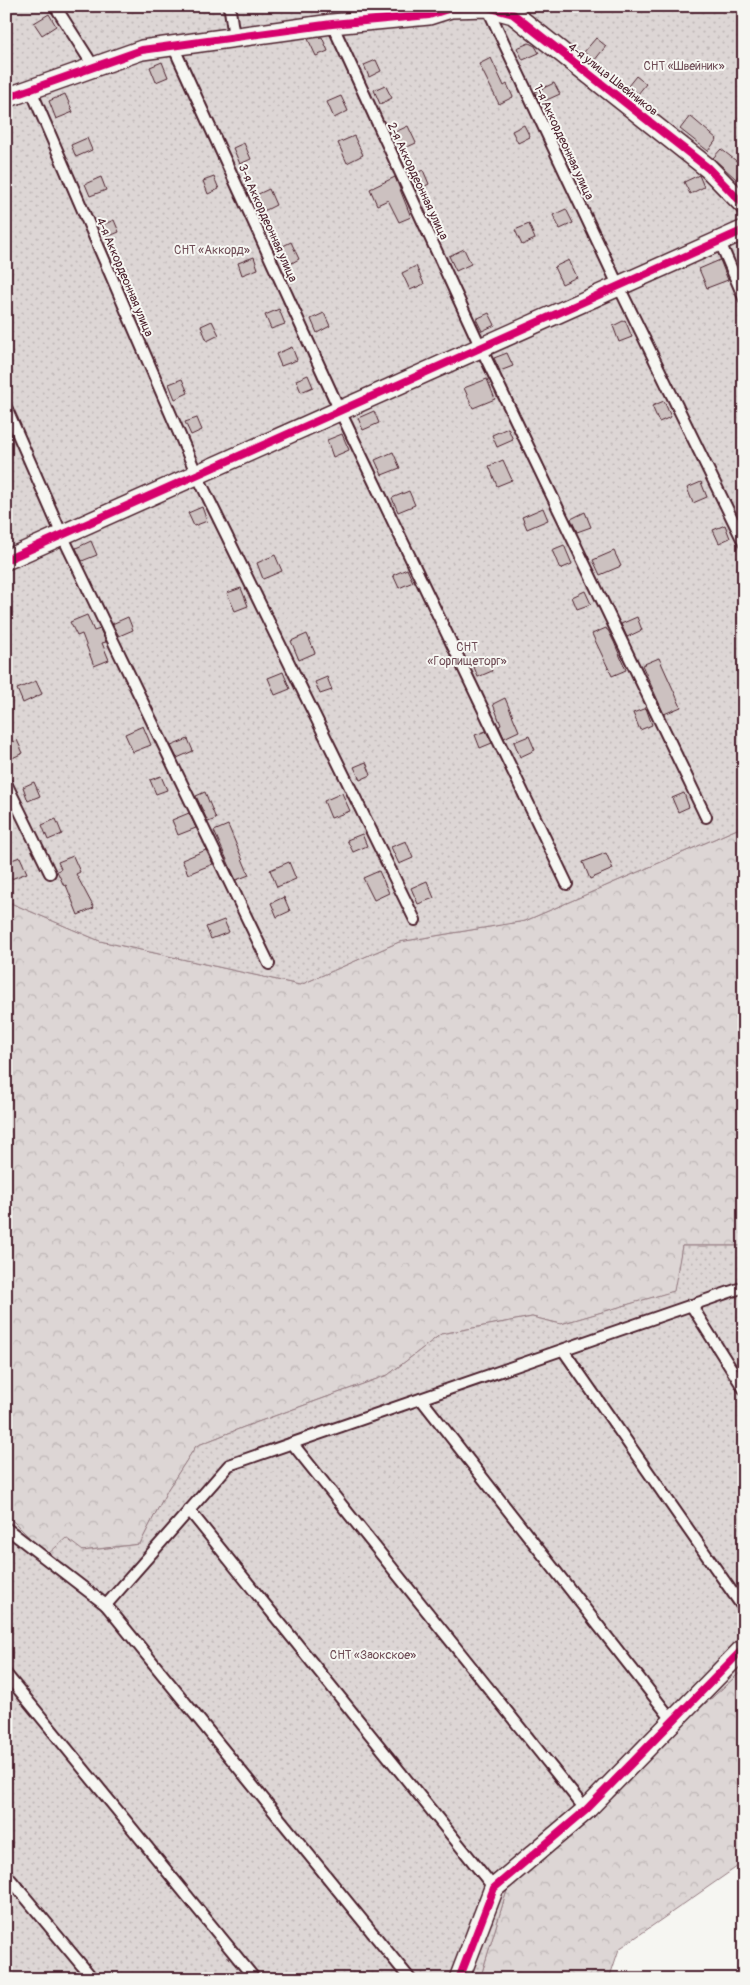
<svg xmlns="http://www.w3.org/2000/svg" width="750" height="1985" viewBox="0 0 750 1985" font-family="Pangolin,sans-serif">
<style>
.forest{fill:url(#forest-crowns);stroke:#947a80}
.garden{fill:url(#garden-dots);stroke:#947a80}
.building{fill:#ccc1c0;stroke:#4a1f2b}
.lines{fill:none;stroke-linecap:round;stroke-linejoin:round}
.service-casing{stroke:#4a1f2b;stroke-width:14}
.minor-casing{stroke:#4a1f2b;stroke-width:22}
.service{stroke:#f6f6f2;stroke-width:10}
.minor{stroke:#f6f6f2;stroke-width:19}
.cycleway-casing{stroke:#f6f6f2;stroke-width:11}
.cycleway{stroke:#d6006c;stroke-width:8}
.labels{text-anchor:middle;stroke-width:4;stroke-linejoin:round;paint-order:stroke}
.park-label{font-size:12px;fill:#6f4d56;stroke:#f6f6f2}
.street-label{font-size:12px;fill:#4a1f2b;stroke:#f6f6f2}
</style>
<defs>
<pattern id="forest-crowns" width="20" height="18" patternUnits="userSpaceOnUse" patternTransform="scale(1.25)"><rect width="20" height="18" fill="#ddd6d5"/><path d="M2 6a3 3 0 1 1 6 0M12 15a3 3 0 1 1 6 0" fill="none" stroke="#bfb7b7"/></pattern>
<pattern id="garden-dots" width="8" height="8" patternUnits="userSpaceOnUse" patternTransform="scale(1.25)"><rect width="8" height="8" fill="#ddd6d5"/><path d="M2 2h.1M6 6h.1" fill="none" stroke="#bfb7b7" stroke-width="1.8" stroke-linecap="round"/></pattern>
</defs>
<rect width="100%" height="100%" fill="#f6f6f2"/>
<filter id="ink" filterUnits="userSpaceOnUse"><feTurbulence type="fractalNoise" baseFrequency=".02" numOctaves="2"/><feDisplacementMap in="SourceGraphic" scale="10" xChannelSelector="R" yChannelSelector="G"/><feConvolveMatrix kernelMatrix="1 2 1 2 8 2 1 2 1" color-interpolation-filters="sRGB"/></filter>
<g filter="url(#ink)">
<!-- forest -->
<g class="forest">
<polygon points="744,826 744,1246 682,1246 675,1291 561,1324 532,1317 441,1334 388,1375 244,1427 196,1446 168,1489 140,1544 47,1555 6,1514 6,901 100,941 300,985 399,942 525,921"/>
<polygon points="744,1669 744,1862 619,1949 609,1979 480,1979 511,1877"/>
</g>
<!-- garden -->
<g class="garden">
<polygon points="6,6 744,6 744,826 525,921 399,942 300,985 100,941 6,901"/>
<polygon points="682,1246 744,1246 744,1669 511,1877 480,1979 6,1979 6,1514 47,1555 66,1538 83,1551 140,1544 168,1489 196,1446 244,1427 388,1375 441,1334 532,1317 561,1324 674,1291"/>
</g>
<!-- building -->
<g class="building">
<polygon points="49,14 56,26 42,35 34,23"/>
<polygon points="322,37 328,51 316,56 308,39"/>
<polygon points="596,38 606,46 594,61 584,52"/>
<polygon points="529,43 535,46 539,53 523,60 517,48"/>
<polygon points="491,58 504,86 507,84 513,97 499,104 479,64"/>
<polygon points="376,60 381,71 369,77 364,65"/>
<polygon points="162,62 168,77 156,82 150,67"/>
<polygon points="636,76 646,84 638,94 628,86"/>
<polygon points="554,83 560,94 540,103 535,92"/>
<polygon points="385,85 392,98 380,104 374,90"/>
<polygon points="65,94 73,112 56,119 49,101"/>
<polygon points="341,96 348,111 334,118 327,102"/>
<polygon points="690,116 717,139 708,151 680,129"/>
<polygon points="524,125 530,137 518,143 512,131"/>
<polygon points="408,126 416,143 401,150 393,133"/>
<polygon points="354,136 363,155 347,163 338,143"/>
<polygon points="87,138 92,150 76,157 71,145"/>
<polygon points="244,143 251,159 240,164 233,148"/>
<polygon points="721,149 744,167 736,179 713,158"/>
<polygon points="423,170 429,184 416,191 410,176"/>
<polygon points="699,175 704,187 690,194 684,182"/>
<polygon points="101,177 106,190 90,196 85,184"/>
<polygon points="214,177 219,189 208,194 203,181"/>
<polygon points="395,177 411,217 399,222 388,200 377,205 370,189"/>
<polygon points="269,189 276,205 266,210 261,210 254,196"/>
<polygon points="566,209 573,223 560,229 553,215"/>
<polygon points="114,220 119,232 107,237 102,225"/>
<polygon points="529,224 535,239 522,245 515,230"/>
<polygon points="291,242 299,259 290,264 284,264 277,249"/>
<polygon points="464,249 471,264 456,271 449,256"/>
<polygon points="254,257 258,269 242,275 238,263"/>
<polygon points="569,260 577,277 562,284 554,267"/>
<polygon points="720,260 728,280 707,288 699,269"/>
<polygon points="416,266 424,284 410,290 402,273"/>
<polygon points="279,309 285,324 271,329 265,315"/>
<polygon points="324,313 330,326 317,333 311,319"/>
<polygon points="489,313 495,325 482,331 476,319"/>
<polygon points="625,320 632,337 619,342 613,326"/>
<polygon points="212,321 219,335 207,341 201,326"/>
<polygon points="292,347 297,360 281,366 276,354"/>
<polygon points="507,353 513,366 500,371 494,358"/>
<polygon points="308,375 313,387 301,392 296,380"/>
<polygon points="182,379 188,393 175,399 169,384"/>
<polygon points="487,379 495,399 473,408 464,388"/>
<polygon points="664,401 671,417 659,422 652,406"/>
<polygon points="374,411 379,423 363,430 358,418"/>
<polygon points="197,418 202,430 191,435 185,422"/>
<polygon points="508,428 513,440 497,447 492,435"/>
<polygon points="342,434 349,450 333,457 327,440"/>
<polygon points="393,452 400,468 382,475 375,460"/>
<polygon points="503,460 512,480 497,486 489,466"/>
<polygon points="701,482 707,497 693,503 687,488"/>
<polygon points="409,491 415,505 398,512 392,498"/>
<polygon points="202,507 207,521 194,526 188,513"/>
<polygon points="543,508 548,520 527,529 522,517"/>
<polygon points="585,512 591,527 577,532 571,519"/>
<polygon points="725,525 730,538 719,543 713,530"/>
<polygon points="91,541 97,555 82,561 76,548"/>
<polygon points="564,545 572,564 560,569 552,550"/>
<polygon points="614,551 621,566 600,575 593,560"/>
<polygon points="275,555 282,571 263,579 257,563"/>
<polygon points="407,569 413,582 399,588 393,575"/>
<polygon points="241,588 248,606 235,611 227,593"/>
<polygon points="585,591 591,604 577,609 572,597"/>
<polygon points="87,615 94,631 100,629 106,642 102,643 109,660 94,666 82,634 77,636 70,622"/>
<polygon points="128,617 133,630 119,636 112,624"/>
<polygon points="637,617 642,630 627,637 621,624"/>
<polygon points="606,628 607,630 608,630 614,642 626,670 612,676 592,634"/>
<polygon points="307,634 315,653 299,660 291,641"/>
<polygon points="486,656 492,671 478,677 472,662"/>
<polygon points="659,658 681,707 664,714 642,665"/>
<polygon points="283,672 290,689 275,695 268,678"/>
<polygon points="327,677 332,690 320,694 315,682"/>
<polygon points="36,681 42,694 23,703 17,689"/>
<polygon points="505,698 519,731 504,738 499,726 501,725 493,704"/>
<polygon points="646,708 652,725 640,730 633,713"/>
<polygon points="143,726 151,745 133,752 125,734"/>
<polygon points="486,731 492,743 480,748 475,735"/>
<polygon points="529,736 535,750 520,757 514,742"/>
<polygon points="188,739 193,751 177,758 171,746"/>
<polygon points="17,740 23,753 6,761 6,744"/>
<polygon points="366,762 371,775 360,780 354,767"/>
<polygon points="161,776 167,790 156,794 150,780"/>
<polygon points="34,782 40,796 28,801 23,787"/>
<polygon points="205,792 216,819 208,822 196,796"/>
<polygon points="342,793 350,811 331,818 324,801"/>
<polygon points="684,793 689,807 678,812 672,798"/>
<polygon points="189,813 196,828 178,835 172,820"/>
<polygon points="56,819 62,834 48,840 42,825"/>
<polygon points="228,825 249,875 236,880 214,831"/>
<polygon points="362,834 367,846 353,852 347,840"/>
<polygon points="406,841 413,858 399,864 391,847"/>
<polygon points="206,850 213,864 188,874 182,860"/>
<polygon points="606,853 613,869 590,879 583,862"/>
<polygon points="73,856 80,872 76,874 94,908 78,915 66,885 64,886 57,871 61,869 58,862"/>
<polygon points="20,857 27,873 11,879 6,868 6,862"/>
<polygon points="289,862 296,879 277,887 270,870"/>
<polygon points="379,871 389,893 374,900 363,878"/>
<polygon points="427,881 434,898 418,904 411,888"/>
<polygon points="284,897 290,911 277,917 271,903"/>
<polygon points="224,920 229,932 211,939 206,927"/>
</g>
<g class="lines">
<!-- service casing -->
<g class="service-casing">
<g id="service">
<polyline points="55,6 94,67"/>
<polyline points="228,6 230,10 234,37"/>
<polyline points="487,7 619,287 744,543"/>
<polyline points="332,24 481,348 706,817"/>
<polyline points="173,46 340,411 567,884"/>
<polyline points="31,90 197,475 415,920"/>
<polyline points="720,242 744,298"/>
<polyline points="6,407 62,535 269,964"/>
<polyline points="6,783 50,873"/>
<polyline points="691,1305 744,1389"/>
<polyline points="563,1350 744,1609"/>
<polyline points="421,1399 673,1721"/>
<polyline points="292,1443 586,1810"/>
<polyline points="189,1510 494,1888"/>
<polyline points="6,1528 106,1605 229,1465 744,1287"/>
<polyline points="106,1605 410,1979"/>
<polyline points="6,1674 255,1979"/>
<polyline points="6,1874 93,1979"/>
</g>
</g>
<!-- minor casing -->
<g class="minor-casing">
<g id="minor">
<polyline points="6,98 142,50 332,24 429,15 451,8 487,7 513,14 708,168 744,205"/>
<polyline points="6,560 744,230"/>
<polyline points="459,1979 494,1888 586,1810 744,1648"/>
</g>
</g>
<!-- service -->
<use href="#service" class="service"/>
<!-- minor -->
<use href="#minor" class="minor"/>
<!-- cycleway casing -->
<g class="cycleway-casing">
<g id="cycleway">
<polyline points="6,98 142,50 332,24 429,15 451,8 487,7 513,14 708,168 744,205"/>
<polyline points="6,560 744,230"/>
<polyline points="459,1979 494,1888 586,1810 744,1648"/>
</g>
</g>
<!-- cycleway -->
<use href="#cycleway" class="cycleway"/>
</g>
</g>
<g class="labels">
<!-- park labels -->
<g class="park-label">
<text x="684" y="70">СНТ «Швейник»</text>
<text x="212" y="254">СНТ «Аккорд»</text>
<text x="467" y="651">СНТ<tspan x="467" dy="14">«Горпищеторг»</tspan></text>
<text x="373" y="1659">СНТ «Заокское»</text>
</g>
<!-- street labels -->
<g class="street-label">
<text transform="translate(613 79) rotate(38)" y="4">4-я улица Швейников</text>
<text transform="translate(564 142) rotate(65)" y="4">1-я Аккордеонная улица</text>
<text transform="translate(418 181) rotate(65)" y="4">2-я Аккордеонная улица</text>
<text transform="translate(268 223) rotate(66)" y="4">3-я Аккордеонная улица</text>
<text transform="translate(125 277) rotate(67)" y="4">4-я Аккордеонная улица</text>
</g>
</g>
<!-- margin -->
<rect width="750" height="1985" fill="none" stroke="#f6f6f2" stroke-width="25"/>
<rect x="12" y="12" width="725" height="1960" fill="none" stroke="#4a1f2b" stroke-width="2" filter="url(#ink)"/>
</svg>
